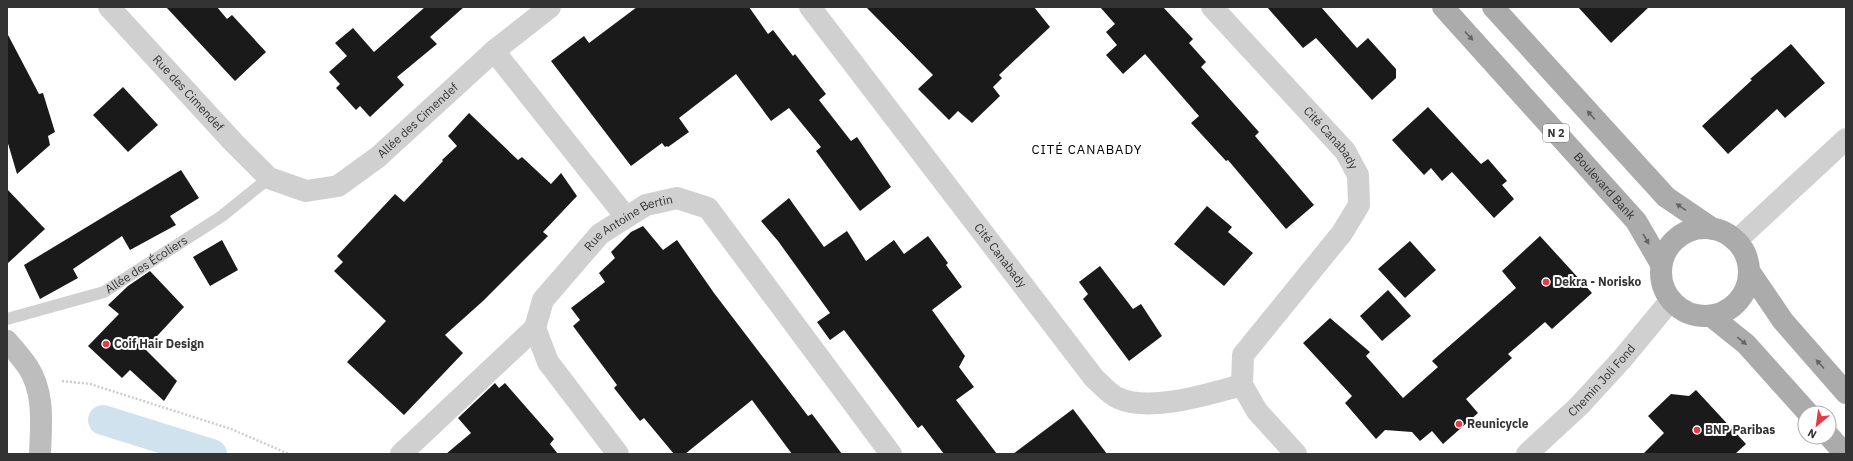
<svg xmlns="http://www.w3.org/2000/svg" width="1853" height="461" viewBox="0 0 1853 461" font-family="'IBM Plex Sans',sans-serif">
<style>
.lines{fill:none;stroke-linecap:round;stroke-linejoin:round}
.canal{stroke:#cfe2ee;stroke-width:30}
.building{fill:#1a1a1a}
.path{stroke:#cdcdcd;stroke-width:2.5;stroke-dasharray:2 2;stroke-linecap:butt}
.lane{stroke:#d0d0d0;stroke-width:12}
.street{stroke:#d0d0d0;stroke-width:22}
.secondary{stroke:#bdbdbd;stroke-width:22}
.primary{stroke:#ababab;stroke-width:22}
.oneway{fill:#636363}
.poi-dot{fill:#e63946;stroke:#fff;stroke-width:1.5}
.labels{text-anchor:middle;stroke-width:4;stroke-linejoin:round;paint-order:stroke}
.shield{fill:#fff;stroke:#707070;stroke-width:1}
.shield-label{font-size:11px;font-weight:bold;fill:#333}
.street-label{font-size:12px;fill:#333;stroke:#fff}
.poi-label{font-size:12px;font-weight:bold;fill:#333;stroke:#fff;text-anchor:start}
.neighbourhood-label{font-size:13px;letter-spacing:1px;fill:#000;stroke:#fff}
</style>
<rect width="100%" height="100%" fill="#fff"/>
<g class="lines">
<!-- canal -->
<polyline class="canal" points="103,420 212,454"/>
</g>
<!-- building -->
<g class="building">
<polygon points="166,7 217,7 227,19 232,15 266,52 235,81"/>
<polygon points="425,7 464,7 430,37 437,44 397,77 404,85 370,117 360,106 356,110 336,88 340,84 329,72 347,56 335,43 353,28 374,52"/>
<polygon points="637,7 749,7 768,34 773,30 793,56 795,54 826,94 819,100 851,141 857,137 891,187 860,211 816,151 821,147 789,108 771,121 736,74 679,118 689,132 668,147 667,146 665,147 662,143 631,166 551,61 584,36 589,43"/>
<polygon points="866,7 1034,7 1050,27 999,75 1002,78 993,87 1000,96 972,123 958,111 949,120 918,89 933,75"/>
<polygon points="1100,7 1163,7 1193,39 1189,43 1206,62 1201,67 1259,132 1255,136 1314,205 1286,229 1228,160 1226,161 1191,123 1199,116 1145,54 1123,74 1106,55 1117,45 1106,32 1115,24"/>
<polygon points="1267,7 1321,7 1357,48 1368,38 1396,69 1396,78 1372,100 1316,38 1303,48"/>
<polygon points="1578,7 1649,7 1611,43"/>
<polygon points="7,33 39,94 43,93 55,132 48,136 50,145 17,174 7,140"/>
<polygon points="1791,44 1825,83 1785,118 1777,109 1728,154 1702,126 1752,80 1750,79"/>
<polygon points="123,87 158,125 128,152 93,115"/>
<polygon points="1428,107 1481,164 1488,159 1507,181 1502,185 1514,199 1494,218 1452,172 1442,181 1431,168 1424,175 1392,140"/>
<polygon points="469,113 518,160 522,157 551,184 561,173 577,196 543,232 548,236 483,301 445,335 463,353 404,415 347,362 386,321 334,271 343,262 337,256 395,194 404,202 443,161 442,160 457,146 448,136"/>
<polygon points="181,170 199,198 170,216 176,225 130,250 122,236 73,269 78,278 40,299 24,265"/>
<polygon points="7,189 45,229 7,264"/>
<polygon points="789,198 824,247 847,231 866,261 894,240 904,254 928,236 948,263 946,265 962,287 932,310 965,356 959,367 974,387 956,400 997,454 944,454 922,425 918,428 844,330 830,340 817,322 830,313 778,241 761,221"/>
<polygon points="1207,206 1232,227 1228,232 1253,253 1224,286 1174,244"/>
<polygon points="643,226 663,250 677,240 714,293 808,416 812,414 842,454 792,454 752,400 685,454 674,454 644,418 640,421 614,388 617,385 573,326 580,320 571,308 605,282 599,273 615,258 611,252 631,232"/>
<polygon points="1540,236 1592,293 1552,329 1545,322 1508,354 1512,358 1466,399 1478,413 1443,444 1432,431 1420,441 1412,432 1385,430 1376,439 1345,403 1352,396 1303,343 1330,318 1370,352 1366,356 1403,398 1438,367 1432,361 1516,288 1502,271"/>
<polygon points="222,240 238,270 210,286 193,257"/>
<polygon points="1410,241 1436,270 1405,298 1378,269"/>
<polygon points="1100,266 1133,309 1141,304 1162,336 1129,361 1083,299 1088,294 1079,282"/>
<polygon points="150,271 184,307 145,349 177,381 164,401 130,370 122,378 88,346 119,314 108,305 128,286"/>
<polygon points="1388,290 1411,316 1382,341 1360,316"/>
<polygon points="495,383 499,388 505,383 554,439 550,444 558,454 446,454 471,433 458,418"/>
<polygon points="1696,390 1746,444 1735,454 1643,454 1664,433 1648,416 1671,394 1689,396"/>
<polygon points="1073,409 1107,454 1013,454"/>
</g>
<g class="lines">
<!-- path -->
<polyline class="path" points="62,381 90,384 231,429 289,454"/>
<!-- lane -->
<path class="lane" id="s1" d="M 7,319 L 104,292 L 222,216 L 269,178"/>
<!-- street -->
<g class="street">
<path id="s2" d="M 109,7 L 234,143 L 269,178 L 306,191 L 338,186 L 378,157 L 494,51 L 550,7"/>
<path id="s3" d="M 810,7 L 1094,378 C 1101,384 1109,394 1118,398 C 1150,413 1208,394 1242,385"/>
<path id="s4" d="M 1212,7 L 1345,151 L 1358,175 L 1359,205 L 1342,233 L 1243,355 L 1242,385 L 1257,411 L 1296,454"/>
<polyline points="494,51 626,217"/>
<polyline points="1736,241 1846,139"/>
<polyline points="401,454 535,328"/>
<path id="s5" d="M 618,454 L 548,362 L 535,328 L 543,300 L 600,234 L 646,205 L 677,198 L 708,208 L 891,454"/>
<path id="s6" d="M 1527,454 L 1579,406 L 1623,358 L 1670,301"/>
</g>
<!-- secondary -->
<path class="secondary" d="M 7,341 C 14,349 22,358 28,367 C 45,393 41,425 40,454"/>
<!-- primary -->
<g class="primary">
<path id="s7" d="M 1443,7 L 1636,221 L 1661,264"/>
<polyline points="1493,7 1666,197 1713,229"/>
<circle cx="1705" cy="272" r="44"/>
<polyline points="1749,271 1783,321 1846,393"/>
<polyline points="1711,316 1746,344 1808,413"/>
<polyline points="1829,436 1845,454"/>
</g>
</g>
<!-- one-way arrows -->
<defs><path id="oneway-solid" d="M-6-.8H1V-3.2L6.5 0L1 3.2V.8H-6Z"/></defs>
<g class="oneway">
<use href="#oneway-solid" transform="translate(1469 36) rotate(48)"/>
<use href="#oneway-solid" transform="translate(1591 115) rotate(-132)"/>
<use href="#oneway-solid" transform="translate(1681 207) rotate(-146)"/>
<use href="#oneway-solid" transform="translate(1646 239) rotate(60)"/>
<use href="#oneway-solid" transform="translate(1742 341) rotate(39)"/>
<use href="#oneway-solid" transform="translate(1820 364) rotate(-132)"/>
</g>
<!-- markers -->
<g class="poi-dot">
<circle cx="1546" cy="282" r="4"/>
<circle cx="106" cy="344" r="4"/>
<circle cx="1459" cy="424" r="4"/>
<circle cx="1697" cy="430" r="4"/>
</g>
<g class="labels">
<!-- shield labels -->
<rect class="shield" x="1543" y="124" width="26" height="18" rx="3"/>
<g class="shield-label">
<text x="1556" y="137">N 2</text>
</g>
<!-- street labels -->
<g class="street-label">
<text dy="4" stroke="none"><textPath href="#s2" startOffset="117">Rue des Cimendef</textPath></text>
<text dy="4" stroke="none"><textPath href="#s2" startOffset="409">Allée des Cimendef</textPath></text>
<text dy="4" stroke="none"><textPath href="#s4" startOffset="177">Cité Canabady</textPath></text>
<text dy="4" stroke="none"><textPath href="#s7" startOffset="241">Boulevard Bank</textPath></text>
<text dy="4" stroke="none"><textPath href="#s5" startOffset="299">Rue Antoine Bertin</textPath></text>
<text dy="4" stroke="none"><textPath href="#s3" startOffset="313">Cité Canabady</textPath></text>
<text dy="4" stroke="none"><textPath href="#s1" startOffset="151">Allée des Écoliers</textPath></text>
<text dy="4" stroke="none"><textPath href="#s6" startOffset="105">Chemin Joli Fond</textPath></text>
</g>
<!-- poi labels -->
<g class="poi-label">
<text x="1554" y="286">Dekra - Norisko</text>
<text x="114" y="348">Coif Hair Design</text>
<text x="1467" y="428">Reunicycle</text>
<text x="1705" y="434">BNP Paribas</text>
</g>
<!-- neighbourhood labels -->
<g class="neighbourhood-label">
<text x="1087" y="154">CITÉ CANABADY</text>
</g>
</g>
<!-- border -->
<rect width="1853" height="461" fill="none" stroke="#333333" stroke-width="16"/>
<!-- north arrow -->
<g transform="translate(1817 425) rotate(209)"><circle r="19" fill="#ffffff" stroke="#adadad"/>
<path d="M0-3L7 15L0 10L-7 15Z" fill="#e63946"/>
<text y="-6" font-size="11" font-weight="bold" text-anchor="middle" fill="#333333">N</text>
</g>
</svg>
